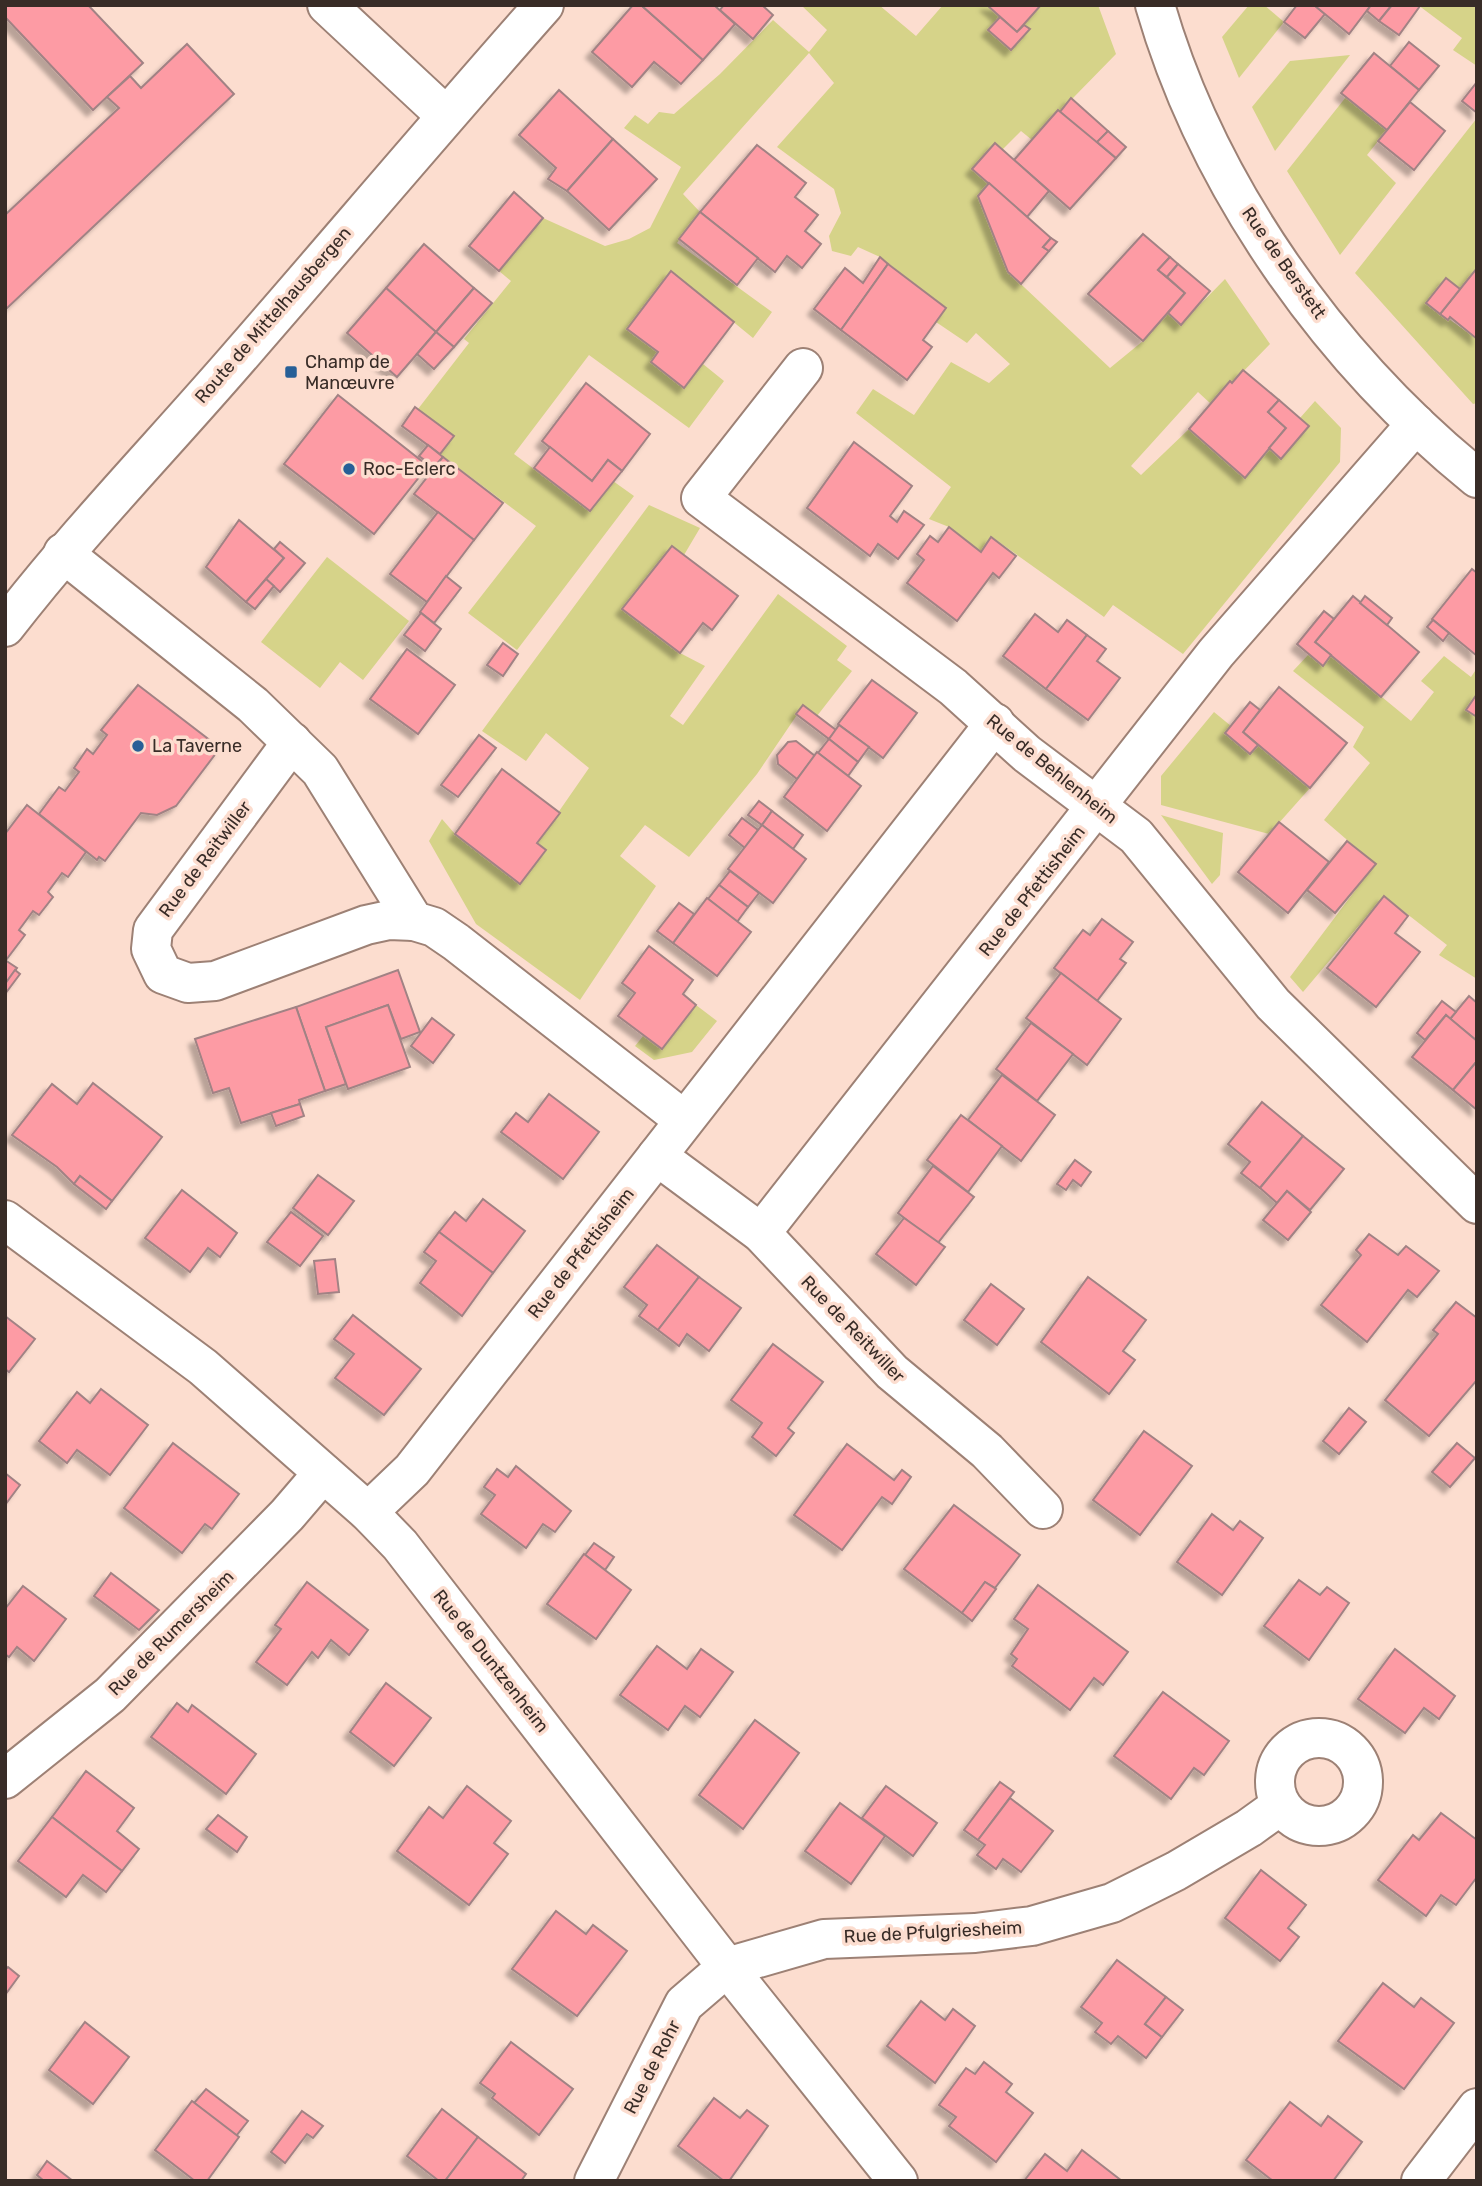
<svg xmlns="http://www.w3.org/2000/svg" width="1482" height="2186" viewBox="0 0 1482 2186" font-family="Rubik,sans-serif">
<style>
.green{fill:#d6d389}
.building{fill:#fd9ba4;stroke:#a18284;stroke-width:2;filter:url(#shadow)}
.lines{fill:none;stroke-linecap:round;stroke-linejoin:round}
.street-casing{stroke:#9d8175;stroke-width:42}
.secondary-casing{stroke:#9d8175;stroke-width:42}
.street{stroke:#fff;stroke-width:38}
.secondary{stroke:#fff;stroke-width:38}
.poi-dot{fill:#275f97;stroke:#fcddcf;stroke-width:2.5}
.labels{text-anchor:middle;stroke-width:7;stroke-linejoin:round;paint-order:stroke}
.street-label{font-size:18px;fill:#382c27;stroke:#fcddcf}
.poi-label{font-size:18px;fill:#382c27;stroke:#fcddcf;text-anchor:start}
</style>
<defs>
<filter id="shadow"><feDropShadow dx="-6" dy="6" stdDeviation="2" flood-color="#0004"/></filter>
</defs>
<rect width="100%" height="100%" fill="#fcddcf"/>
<!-- green -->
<g class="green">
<polygon points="801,5 879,5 916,36 943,5 987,5 1000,17 989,30 1011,50 1030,30 1024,25 1041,5 1098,5 1116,54 1032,140 1021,131 1002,150 989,183 978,196 1008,272 1110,368 1143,341 1168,313 1181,324 1225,279 1270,344 1232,383 1230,381 1211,404 1198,392 1131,466 1141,475 1189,429 1245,477 1269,448 1282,458 1309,426 1300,418 1315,401 1341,428 1340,462 1183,654 1113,605 1104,617 992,537 981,552 949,527 929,519 951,487 856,413 873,389 914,415 951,362 989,383 1010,364 976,333 967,343 936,322 946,308 880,257 858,247 851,256 832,251 829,236 841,213 834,189 777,147 834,83 809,53 683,194 700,212 677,243 772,312 753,338 671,271 627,329 658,352 651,362 684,388 703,364 724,381 689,428 589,355 514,454 590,511 613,481 634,496 517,650 468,613 536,526 440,454 453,436 418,409 469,343 464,339 511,281 499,271 543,218 605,246 629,239 650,228 681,167 624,128 635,115 648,124 659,112 674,114 720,74 773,20 809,52 827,30"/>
<polygon points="1249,5 1264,5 1284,22 1239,78 1222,37"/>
<polygon points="1418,5 1477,5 1477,66 1453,50 1462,38"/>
<polygon points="1350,55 1275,151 1252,107 1290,61"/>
<polygon points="1346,97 1387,130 1367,155 1396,183 1340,255 1287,171"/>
<polygon points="1477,118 1477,268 1460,289 1445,278 1426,303 1477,339 1477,403 1473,404 1355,273"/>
<polygon points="649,505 700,528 684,555 672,546 622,609 680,653 705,666 670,716 683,725 778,594 847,646 837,660 852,671 817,716 803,706 757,774 689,857 645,825 620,856 656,886 580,1000 476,924 429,841 442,819 455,834 520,884 546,851 537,843 589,768 546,733 526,761 482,731"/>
<polygon points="327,557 409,621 363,680 340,662 320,688 261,642"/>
<polygon points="1309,654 1323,665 1331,655 1411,721 1434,692 1421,681 1444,656 1471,677 1477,668 1477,979 1439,955 1447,945 1384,896 1303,992 1290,977 1375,864 1324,820 1370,763 1353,747 1364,727 1293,671"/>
<polygon points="1214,712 1231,726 1225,734 1250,754 1258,745 1310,788 1269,834 1161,805 1161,776"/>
<polygon points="1161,815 1223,833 1220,875 1212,884"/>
<polygon points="696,1005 717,1021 692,1052 654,1060 635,1046 644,1035 663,1049"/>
</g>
<!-- building -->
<g class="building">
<polygon points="5,5 88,5 143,63 93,110 5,17"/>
<polygon points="633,5 641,5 703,60 681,84 654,62 632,87 592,52"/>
<polygon points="641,5 714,5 735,24 703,60"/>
<polygon points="724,5 762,5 773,15 753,39 720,10"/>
<polygon points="987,5 1041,5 1017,32"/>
<polygon points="1297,5 1314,5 1325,14 1305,38 1284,22"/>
<polygon points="1314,5 1371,5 1349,34"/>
<polygon points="1371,5 1392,5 1379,21 1367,11"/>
<polygon points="1392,5 1420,6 1399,35 1379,21"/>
<polygon points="1000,17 1017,32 1024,25 1030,29 1011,50 988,30"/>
<polygon points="1409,42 1439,66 1419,90 1390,66"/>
<polygon points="187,44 234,94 5,310 5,215 119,108 107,97 130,76 141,88"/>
<polygon points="1374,53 1419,90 1387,130 1341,93"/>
<polygon points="1477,82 1477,113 1462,101"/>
<polygon points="559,90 613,139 567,191 548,179 556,168 519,135"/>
<polygon points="1071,98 1108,131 1096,144 1060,112"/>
<polygon points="1410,102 1445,131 1414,170 1378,141"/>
<polygon points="1058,110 1116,158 1070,209 1014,160"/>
<polygon points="1108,131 1126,147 1116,158 1097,142"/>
<polygon points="613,139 657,179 609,230 567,191"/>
<polygon points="995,143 1049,191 1027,217 972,169"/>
<polygon points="757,145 806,183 795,197 818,215 805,231 821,244 802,268 787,256 775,272 700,212"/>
<polygon points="989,183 1051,238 1043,247 1049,251 1021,284 1008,272 978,196"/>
<polygon points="514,192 543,218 499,271 469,246"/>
<polygon points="700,212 758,258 737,285 679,239"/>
<polygon points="1143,234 1170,257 1158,270 1185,293 1143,341 1088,294"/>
<polygon points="1051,238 1057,242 1049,251 1043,247"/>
<polygon points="424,244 474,288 436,332 386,288"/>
<polygon points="880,257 888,264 841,330 814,309 845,268 863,283"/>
<polygon points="1170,257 1178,264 1167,277 1158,270"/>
<polygon points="888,264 946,308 923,340 932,347 907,380 841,330"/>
<polygon points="1178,264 1210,291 1181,325 1168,313 1185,293 1167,277"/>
<polygon points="1477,268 1477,339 1450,317 1448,320 1440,314"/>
<polygon points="671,271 734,322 684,388 651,362 658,352 627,329"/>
<polygon points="1446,278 1460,289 1440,314 1426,303"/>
<polygon points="386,288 436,332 397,377 347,333"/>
<polygon points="474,288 492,303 454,347 436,332"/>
<polygon points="436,332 454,347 434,369 417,354"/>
<polygon points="1243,370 1279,400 1268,412 1286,428 1245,478 1189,429 1230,381 1232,383"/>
<polygon points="586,383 650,434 622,471 608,460 592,481 542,441"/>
<polygon points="338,395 428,466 374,534 284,464"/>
<polygon points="1279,400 1309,426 1281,459 1269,448 1286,428 1268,412"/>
<polygon points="415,407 454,436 440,454 402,426"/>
<polygon points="854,442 912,486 890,516 897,522 904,511 924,525 898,559 878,544 870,556 807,508"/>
<polygon points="428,445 443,457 434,467 419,456"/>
<polygon points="550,447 592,481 608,460 622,471 590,511 534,468"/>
<polygon points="443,457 503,503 474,540 414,494"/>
<polygon points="438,512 474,540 427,602 390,574"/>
<polygon points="239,520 284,558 246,602 206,567"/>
<polygon points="949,527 981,552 991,537 1016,556 999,578 993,573 957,621 907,583 924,560 917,554 930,536 938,542"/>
<polygon points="280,542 305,563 280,592 266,579 284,558 274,549"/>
<polygon points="672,546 738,596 712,630 703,623 680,653 622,609"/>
<polygon points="1472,569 1477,573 1477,656 1432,619"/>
<polygon points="446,576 461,588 434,623 420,612"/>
<polygon points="266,579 274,586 255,609 246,602"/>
<polygon points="1353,596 1419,652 1381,697 1315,642"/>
<polygon points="1365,596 1392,618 1387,625 1360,603"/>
<polygon points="1324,611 1334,619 1315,642 1331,655 1323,666 1297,644"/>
<polygon points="421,613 441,629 425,651 404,635"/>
<polygon points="1035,614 1058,632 1067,620 1087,635 1046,689 1003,656"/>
<polygon points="1433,620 1449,633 1443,641 1427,627"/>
<polygon points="1087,635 1106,649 1097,661 1120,678 1088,720 1046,689"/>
<polygon points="503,643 518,654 503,676 487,665"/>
<polygon points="407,649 455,685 418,734 370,699"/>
<polygon points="872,680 917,713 883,758 838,724"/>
<polygon points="138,685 220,748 176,806 157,815 141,813 105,861 99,857 97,860 39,814 59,787 65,791 79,772 74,768 87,749 93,754 107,735 101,730"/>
<polygon points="1279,687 1347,743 1310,788 1243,732"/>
<polygon points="1477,694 1477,717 1466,710"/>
<polygon points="1250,702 1260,710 1243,732 1258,745 1250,754 1225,733"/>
<polygon points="803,705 836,730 829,739 796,714"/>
<polygon points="839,725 869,747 858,762 829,739"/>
<polygon points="479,735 496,748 458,797 441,785"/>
<polygon points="829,739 858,762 848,776 818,753"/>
<polygon points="796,741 815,756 797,779 778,764 777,755 788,742"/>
<polygon points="817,752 861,786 827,831 784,797"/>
<polygon points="502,769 560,813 537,843 546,850 520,884 455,834"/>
<polygon points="759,801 772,811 762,825 748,815"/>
<polygon points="27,805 86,852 68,877 62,873 48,892 53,897 39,915 33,911 19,930 25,935 6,960 5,834"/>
<polygon points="772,811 803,835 793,849 762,825"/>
<polygon points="742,818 758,830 745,848 729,835"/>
<polygon points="1279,822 1329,862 1288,913 1238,872"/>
<polygon points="762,825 806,859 773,903 728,869"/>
<polygon points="1347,841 1376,864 1335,913 1307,890"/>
<polygon points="730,871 759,893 748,907 719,885"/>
<polygon points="719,885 748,907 737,922 708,899"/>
<polygon points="1384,896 1408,916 1395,933 1420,952 1376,1007 1327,968"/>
<polygon points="707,898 751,932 717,976 673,943"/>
<polygon points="679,903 694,914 673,943 657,931"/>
<polygon points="1102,919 1133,942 1120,959 1126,963 1097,1001 1054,968 1083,930 1090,935"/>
<polygon points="649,946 693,980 683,994 696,1005 662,1049 618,1016 635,993 622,983"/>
<polygon points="5,960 17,968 5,984"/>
<polygon points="15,970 20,974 5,994 5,984"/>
<polygon points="398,970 420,1032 401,1039 388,1005 326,1027 346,1084 325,1091 296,1007"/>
<polygon points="1061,973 1121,1019 1087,1065 1026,1018"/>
<polygon points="1469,996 1477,1003 1477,1041 1450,1019"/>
<polygon points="1442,1001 1456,1012 1450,1019 1446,1015 1425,1040 1417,1033"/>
<polygon points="388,1005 410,1067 348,1089 326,1027"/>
<polygon points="296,1007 325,1091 299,1100 300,1104 241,1123 229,1088 213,1093 195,1039"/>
<polygon points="1446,1015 1477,1041 1477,1061 1453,1090 1412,1057"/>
<polygon points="432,1018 454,1035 433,1063 411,1046"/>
<polygon points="1031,1023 1073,1054 1037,1101 996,1069"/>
<polygon points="1477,1061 1477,1110 1453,1090"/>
<polygon points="1002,1075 1055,1115 1021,1161 968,1120"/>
<polygon points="93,1083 162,1137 112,1201 80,1176 74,1184 57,1167 12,1135 52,1084 77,1104"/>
<polygon points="549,1094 599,1132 563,1179 501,1132 516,1113 528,1122"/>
<polygon points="1262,1102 1303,1136 1260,1188 1241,1173 1250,1162 1228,1144"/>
<polygon points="300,1104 304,1116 276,1126 271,1113"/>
<polygon points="961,1115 1002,1146 968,1192 927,1160"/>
<polygon points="1303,1136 1344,1169 1310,1210 1287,1191 1277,1203 1260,1188"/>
<polygon points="1075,1160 1091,1172 1081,1186 1073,1180 1066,1190 1057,1184"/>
<polygon points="933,1166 974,1197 937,1244 898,1213"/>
<polygon points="318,1175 354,1201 328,1235 293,1208"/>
<polygon points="80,1176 112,1201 106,1209 74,1184"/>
<polygon points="182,1190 237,1233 220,1257 208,1248 190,1272 145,1238"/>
<polygon points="1287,1191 1311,1212 1288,1240 1263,1220"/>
<polygon points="483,1199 525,1231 493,1273 439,1232 455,1212 466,1221"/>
<polygon points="291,1212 323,1236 300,1266 267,1242"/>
<polygon points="904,1218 945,1247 916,1285 876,1254"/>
<polygon points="439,1232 493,1273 462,1316 420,1283 436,1261 424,1252"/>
<polygon points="1369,1234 1398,1255 1406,1246 1439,1271 1417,1297 1408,1290 1367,1342 1321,1305 1361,1255 1356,1250"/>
<polygon points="657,1245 699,1277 658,1330 639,1316 647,1305 624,1287"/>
<polygon points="335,1259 339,1292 318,1294 314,1261"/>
<polygon points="699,1277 741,1308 709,1351 687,1334 679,1346 658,1330"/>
<polygon points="1088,1277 1146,1320 1123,1351 1135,1360 1109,1394 1041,1342"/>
<polygon points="991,1284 1024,1309 997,1345 964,1320"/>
<polygon points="1456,1302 1477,1318 1477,1380 1429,1436 1385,1400 1438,1334 1433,1330"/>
<polygon points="353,1315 421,1369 384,1415 335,1378 354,1354 334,1339"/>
<polygon points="5,1316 35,1339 9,1372 5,1369"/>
<polygon points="773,1344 823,1382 788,1428 794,1433 776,1456 752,1437 762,1423 731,1400"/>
<polygon points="101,1389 148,1425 110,1475 77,1450 67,1463 39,1441 77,1392 90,1403"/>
<polygon points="1349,1408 1366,1422 1339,1454 1323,1441"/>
<polygon points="1144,1431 1192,1466 1140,1535 1093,1500"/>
<polygon points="173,1443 239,1494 212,1529 205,1524 182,1553 124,1508"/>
<polygon points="1457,1443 1475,1458 1450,1487 1432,1472"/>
<polygon points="847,1444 894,1480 902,1470 911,1477 892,1504 882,1497 842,1550 794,1515"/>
<polygon points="516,1466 571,1511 555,1532 543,1524 526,1548 481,1514 495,1495 484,1487 497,1469 508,1477"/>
<polygon points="5,1473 20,1485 5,1505"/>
<polygon points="954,1505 1020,1555 995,1588 985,1582 962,1613 904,1569"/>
<polygon points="1212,1514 1233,1530 1240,1521 1263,1538 1222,1595 1177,1562"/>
<polygon points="594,1543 614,1557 605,1570 585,1555"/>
<polygon points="584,1554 631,1590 596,1639 547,1604"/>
<polygon points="111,1573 159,1610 139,1630 94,1596"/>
<polygon points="1299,1580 1320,1595 1327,1587 1349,1603 1309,1660 1264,1626"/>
<polygon points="307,1582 368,1630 349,1655 331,1640 318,1658 312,1652 287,1685 256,1662 281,1629 275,1625"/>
<polygon points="985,1582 996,1589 972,1621 962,1613"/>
<polygon points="1038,1585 1128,1652 1103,1685 1094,1678 1070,1710 1012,1666 1017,1659 1011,1654 1028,1629 1014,1619"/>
<polygon points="23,1586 66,1619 34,1661 17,1647 9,1657 5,1654 5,1609"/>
<polygon points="657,1646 687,1669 701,1649 733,1672 700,1717 685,1706 668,1730 620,1695"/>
<polygon points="1395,1649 1455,1696 1439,1719 1424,1708 1405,1733 1358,1699"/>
<polygon points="386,1683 431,1718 394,1766 350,1732"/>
<polygon points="1163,1692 1229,1741 1204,1775 1194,1768 1171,1799 1114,1756"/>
<polygon points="177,1703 188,1712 192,1705 256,1754 226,1794 151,1737"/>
<polygon points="755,1720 799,1753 743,1829 699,1795"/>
<polygon points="86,1771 134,1808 117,1831 139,1849 122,1871 52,1817"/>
<polygon points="1000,1782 1014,1792 978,1840 964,1830"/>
<polygon points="467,1786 511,1821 494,1843 508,1854 469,1905 397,1851 429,1807 443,1818"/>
<polygon points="886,1786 937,1823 913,1856 862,1818"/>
<polygon points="1010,1798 1053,1831 1021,1872 1003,1859 996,1869 977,1855 985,1845 978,1840"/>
<polygon points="840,1803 885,1836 851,1884 805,1851"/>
<polygon points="1441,1813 1477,1840 1477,1877 1456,1905 1441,1895 1426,1916 1378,1880 1413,1835 1419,1840"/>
<polygon points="218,1815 247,1837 237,1852 206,1829"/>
<polygon points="52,1817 122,1871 106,1892 83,1875 66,1897 18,1861"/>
<polygon points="1261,1870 1306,1905 1288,1928 1299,1937 1280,1961 1225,1918"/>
<polygon points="556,1911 586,1934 593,1925 627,1951 577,2016 512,1969"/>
<polygon points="1117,1960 1166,1997 1145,2024 1162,2037 1146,2058 1118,2036 1111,2044 1095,2032 1102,2023 1081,2007"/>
<polygon points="8,1967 19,1976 5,1995 5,1970"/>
<polygon points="1383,1983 1414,2007 1421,1998 1454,2023 1404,2089 1338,2041"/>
<polygon points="1166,1997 1183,2010 1162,2037 1145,2024"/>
<polygon points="921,2001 945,2020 953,2009 975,2026 935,2083 887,2046"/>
<polygon points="85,2022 129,2057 93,2104 49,2070"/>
<polygon points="511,2042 573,2089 539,2135 492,2098 495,2094 480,2083"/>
<polygon points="984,2062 1012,2084 1006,2092 1033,2113 996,2162 949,2126 956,2117 939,2105 966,2068 975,2074"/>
<polygon points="206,2089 248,2121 236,2136 194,2103"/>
<polygon points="714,2098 740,2118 747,2110 768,2126 729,2181 724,2181 678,2146"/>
<polygon points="192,2101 239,2137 207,2181 195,2181 155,2150"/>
<polygon points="1290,2102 1321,2126 1328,2116 1362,2142 1333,2181 1273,2181 1246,2160"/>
<polygon points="442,2109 478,2137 445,2181 439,2181 407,2156"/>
<polygon points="302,2111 323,2126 313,2138 307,2134 285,2163 271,2152"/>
<polygon points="478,2137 526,2174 521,2181 445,2181"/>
<polygon points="1082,2150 1122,2181 1024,2181 1045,2154 1067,2171"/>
<polygon points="47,2161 73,2181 44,2181 37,2175"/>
</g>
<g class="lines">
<!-- street casing -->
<g class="street-casing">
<g id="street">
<polyline points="327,5 445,115"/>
<polyline points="803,368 701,498 953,687 1027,754 1136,836 1273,1004 1477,1204"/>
<polyline points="63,553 253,705 320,770 414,921 434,927 456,942 684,1120"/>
<polyline points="292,742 153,930 151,949 163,974 188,983 215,981 366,925 389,920 414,921"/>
<polyline points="657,1156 761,1233 892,1372 987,1451 1043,1509"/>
<polyline points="761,1233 1216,653 1416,424"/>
<polyline points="368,1512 412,1470 995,723"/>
<circle cx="1319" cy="1782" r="44"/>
<polyline points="5,1779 110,1695 287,1515 323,1473"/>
<polyline points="594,2181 684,2004 727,1967 824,1939 975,1933 1032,1926 1112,1903 1176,1871 1249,1828 1281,1805"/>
<polyline points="1421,2181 1477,2108"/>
</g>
</g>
<!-- secondary casing -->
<g class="secondary-casing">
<g id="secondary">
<path d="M 1155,5 C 1208,188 1330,359 1477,478"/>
<path d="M 5,627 C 80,530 165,443 245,350 C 345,235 443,119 544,5"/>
<polyline points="5,1220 203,1367 368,1512 400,1545 727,1967 898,2181"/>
</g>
</g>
<!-- street -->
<use href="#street" class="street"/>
<!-- secondary -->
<use href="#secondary" class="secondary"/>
</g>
<!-- markers -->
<g class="poi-dot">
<rect x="284" y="365" width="14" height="14" rx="3.5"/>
<circle cx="349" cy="469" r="7"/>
<circle cx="138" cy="746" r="7"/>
</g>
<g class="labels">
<!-- street labels -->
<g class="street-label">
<text transform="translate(1284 263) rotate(55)" y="6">Rue de Berstett</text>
<text transform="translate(273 315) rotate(-49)" y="6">Route de Mittelhausbergen</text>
<text transform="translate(1052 769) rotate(39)" y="6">Rue de Behlenheim</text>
<text transform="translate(205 859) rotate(-53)" y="6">Rue de Reitwiller</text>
<text transform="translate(1032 891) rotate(-52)" y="6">Rue de Pfettisheim</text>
<text transform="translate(581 1253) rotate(-52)" y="6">Rue de Pfettisheim</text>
<text transform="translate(853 1329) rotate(46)" y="6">Rue de Reitwiller</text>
<text transform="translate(171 1633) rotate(-45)" y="6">Rue de Rumersheim</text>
<text transform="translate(491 1661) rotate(52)" y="6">Rue de Duntzenheim</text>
<text transform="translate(933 1932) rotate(-3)" y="6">Rue de Pfulgriesheim</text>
<text transform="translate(652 2067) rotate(-63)" y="6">Rue de Rohr</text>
</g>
<!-- poi labels -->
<g class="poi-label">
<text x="305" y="368">Champ de<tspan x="305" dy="21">Manœuvre</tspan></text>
<text x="363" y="475">Roc-Eclerc</text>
<text x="152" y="752">La Taverne</text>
</g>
</g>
<!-- border -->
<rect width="1482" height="2186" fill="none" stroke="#382c27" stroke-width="14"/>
</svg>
